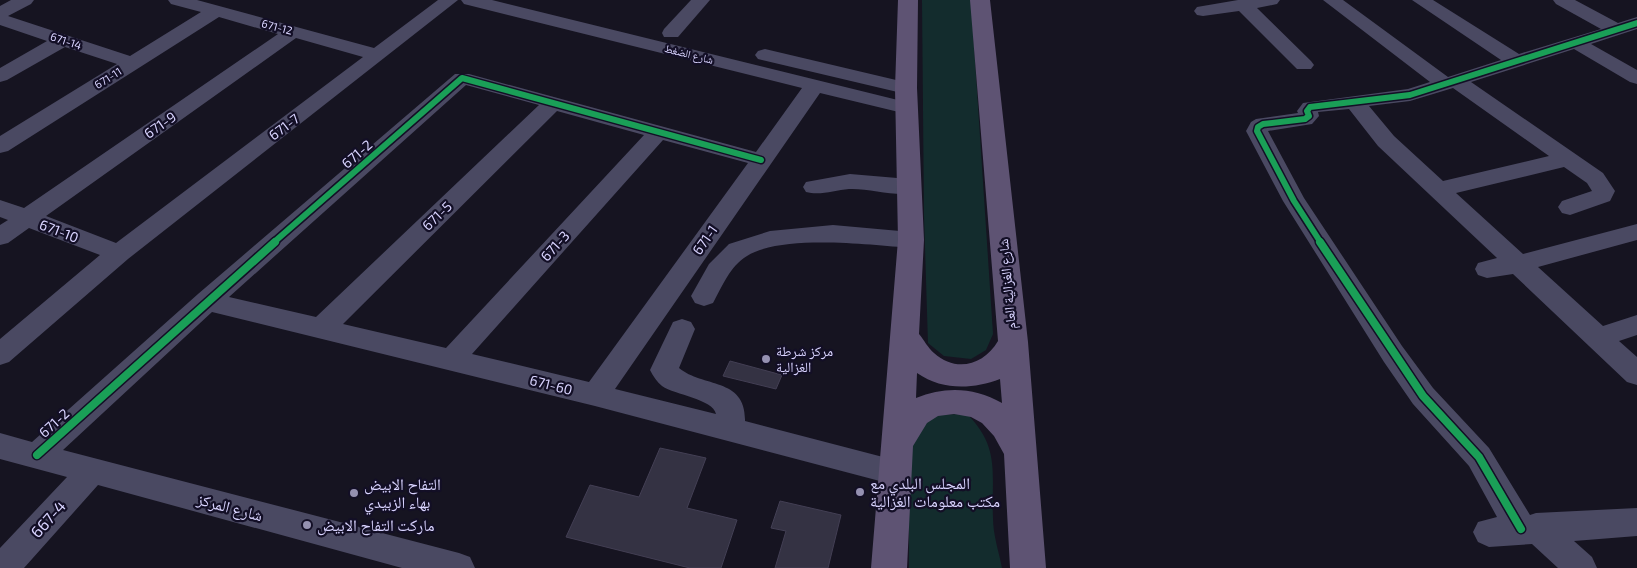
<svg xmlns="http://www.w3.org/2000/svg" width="1637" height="568" viewBox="0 0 1637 568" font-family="'Exo 2','Noto Naskh Arabic',sans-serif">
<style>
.green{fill:#132c2d}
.building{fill:#343243;stroke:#433f54}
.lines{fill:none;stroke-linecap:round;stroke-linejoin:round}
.minor{fill:#4a4962;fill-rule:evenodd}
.major{fill:#5e5373;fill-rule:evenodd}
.cycleway-far1-casing{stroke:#130f26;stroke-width:9}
.cycleway-casing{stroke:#130f26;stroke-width:11}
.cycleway-far1{stroke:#1a9f57;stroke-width:6}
.cycleway{stroke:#1a9f57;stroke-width:8}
.poi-dot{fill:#9591b1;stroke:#130f26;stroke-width:2}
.labels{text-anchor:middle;stroke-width:4.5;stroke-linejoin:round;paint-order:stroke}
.far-street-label{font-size:11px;fill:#d9d4ff;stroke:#130f26}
.street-label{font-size:14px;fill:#d9d4ff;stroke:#130f26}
.poi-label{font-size:14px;fill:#d9d4ff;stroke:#130f26;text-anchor:start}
.near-poi-label{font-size:16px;fill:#d9d4ff;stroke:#130f26;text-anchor:start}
.near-street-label{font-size:16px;fill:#d9d4ff;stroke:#130f26}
</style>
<rect width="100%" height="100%" fill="#161421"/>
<!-- green -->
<g class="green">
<polygon points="922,0 971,0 993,334 986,350 971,359 944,356 928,343 924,216"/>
<path d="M 967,414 C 1001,448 991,474 993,518 C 993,535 999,552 1002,568 L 909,568 L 909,435 L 917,415 Z"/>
</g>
<!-- building -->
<g class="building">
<polygon points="730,361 782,375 776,389 723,376"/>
<polygon points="660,448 706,458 687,508 737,520 721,568 690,568 566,537 590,485 639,497"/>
<polygon points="780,501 841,515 828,568 775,568 786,531 771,528"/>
</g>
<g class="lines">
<!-- minor -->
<g class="minor">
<path d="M 11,0 L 34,0 L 31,4 L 8,16 L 130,56 L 201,12 L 171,4 L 168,0 L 197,0 L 374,48 L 438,0 L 458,0 L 128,259 L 9,362 L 0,365 L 0,339 L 100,255 L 29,228 L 8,243 L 0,245 L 0,225 L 8,220 L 0,217 L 0,200 L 24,208 L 278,34 L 219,17 L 8,151 L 0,153 L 0,136 L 117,64 L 65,47 L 7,80 L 0,82 L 0,68 L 47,41 L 0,25 L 0,6 ZM 296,38 L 363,57 L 116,243 L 46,216 Z"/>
<path d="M 461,0 L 492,0 L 914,104 L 917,108 L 914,112 L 907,114 L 820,93 L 615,389 L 716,414 C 713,399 675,395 662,386 C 657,382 653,376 650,370 L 673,322 L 682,319 L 691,322 L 695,329 L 679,368 C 703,388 746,377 745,421 L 906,463 L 910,472 L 906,481 L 895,485 L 595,406 L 212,312 L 63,450 L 459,553 L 470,557 L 475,568 L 402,568 L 98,485 L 24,568 L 0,568 L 0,548 L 67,477 L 0,459 L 0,433 L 32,442 L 198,294 L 455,74 L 469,74 L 756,152 L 802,88 L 464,4 ZM 466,85 L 539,105 L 316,317 L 229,297 ZM 557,111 L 644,135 L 446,348 L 343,324 ZM 663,140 L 748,163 L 589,382 L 472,354 Z"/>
<polygon points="691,0 710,0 678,37 664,37 662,33 664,29"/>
<polygon points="1238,0 1280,0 1277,4 1257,8 1311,61 1314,65 1311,69 1297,69 1239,11 1203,16 1197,15 1194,11 1197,7"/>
<path d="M 1323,0 L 1343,0 L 1448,77 L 1501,60 L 1412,0 L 1433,0 L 1519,54 L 1601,29 L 1556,4 L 1553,0 L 1575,0 L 1618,23 L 1637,17 L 1637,29 L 1591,44 L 1637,70 L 1637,84 L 1630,82 L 1574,49 L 1471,82 L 1603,173 L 1615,191 L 1610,201 L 1570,215 L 1562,213 L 1558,207 L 1562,201 L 1592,191 L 1587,183 L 1564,167 L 1456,193 L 1523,254 L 1637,224 L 1637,240 L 1538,267 L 1603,326 L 1637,315 L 1637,335 L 1619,341 L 1637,357 L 1637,385 L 1627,382 L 1513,274 L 1487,278 L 1478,275 L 1475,269 L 1478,263 L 1497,258 L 1378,146 L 1349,109 L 1318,112 L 1319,116 L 1312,124 L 1268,131 L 1304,198 L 1402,346 L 1433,388 L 1489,448 L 1530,515 L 1536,513 L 1637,508 L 1637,536 L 1574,541 L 1592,557 L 1597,568 L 1558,568 L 1532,544 L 1489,547 L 1478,542 L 1473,532 L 1478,522 L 1497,517 L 1469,466 L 1413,404 L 1384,362 L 1283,201 L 1246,131 L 1251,122 L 1256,119 L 1298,113 L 1297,111 L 1303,103 L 1408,89 L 1430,82 ZM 1453,88 L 1549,156 L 1443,181 L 1394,136 L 1369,106 L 1410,101 Z"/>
<polygon points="765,49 913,84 916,88 913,92 906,94 758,59 755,55 758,51"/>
<path d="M 850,174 L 909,179 L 917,182 L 920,187 L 917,192 C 898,198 870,188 849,189 C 835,190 820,196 806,192 L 803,187 L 806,182 Z"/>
<path d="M 833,225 L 911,232 L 919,234 L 923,240 L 919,246 L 911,248 C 870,245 782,234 747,256 C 730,266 722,287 713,303 L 704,306 L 695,303 L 691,296 L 709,264 L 729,244 L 770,231 Z"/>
</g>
<!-- major -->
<path class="major" d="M 898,0 L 918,0 L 917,88 L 924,240 L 919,334 C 924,340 928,348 934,353 C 956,373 984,365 998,341 L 970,0 L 990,0 L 1028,342 L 1046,568 L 1010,568 L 1004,454 L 994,436 L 982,423 L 971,417 L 954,414 L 938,416 L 927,423 L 913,446 L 907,568 L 871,568 L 898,240 L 895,88 ZM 917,373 C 943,391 973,389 1000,379 L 1002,403 C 974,387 945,386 916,398 Z"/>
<!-- cycleway-far1 casing -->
<g class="cycleway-far1-casing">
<g id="cycleway-far1">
<polyline points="273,243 462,78 761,160"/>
<polyline points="1321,243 1294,201 1257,131 1258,127 1263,124 1305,119 1309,116 1307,111 1310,107 1410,95 1637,23"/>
</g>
</g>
<!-- cycleway casing -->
<g class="cycleway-casing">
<g id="cycleway">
<polyline points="1320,242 1423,396 1479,457 1521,529"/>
<polyline points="37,455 275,242"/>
</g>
</g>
<!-- cycleway-far1 -->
<use href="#cycleway-far1" class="cycleway-far1"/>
<!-- cycleway -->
<use href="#cycleway" class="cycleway"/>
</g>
<!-- markers -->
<g class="poi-dot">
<circle cx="766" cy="359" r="5"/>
<circle cx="860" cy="492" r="5"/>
<circle cx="354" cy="493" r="5"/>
<circle cx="307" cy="525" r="5"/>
</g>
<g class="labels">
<!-- far-street labels -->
<g class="far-street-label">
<text transform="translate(277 27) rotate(15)" y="4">671-12</text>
<text transform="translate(66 41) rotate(18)" y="4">671-14</text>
<text transform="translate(689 54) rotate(14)" y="4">شارع الضغط</text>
<text transform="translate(108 78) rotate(-32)" y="4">671-11</text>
</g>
<!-- street labels -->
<g class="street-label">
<text transform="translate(160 125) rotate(-35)" y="5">671-9</text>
<text transform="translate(284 127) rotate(-37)" y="5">671-7</text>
<text transform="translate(357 154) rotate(-41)" y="5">671-2</text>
<text transform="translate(437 216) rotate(-44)" y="5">671-5</text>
<text transform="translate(59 231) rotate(21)" y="5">671-10</text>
<text transform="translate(705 240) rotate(-55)" y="5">671-1</text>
<text transform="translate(555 246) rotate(-48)" y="5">671-3</text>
<text transform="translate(1007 284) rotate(-95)" y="5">شارع الغزالية العام</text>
<text transform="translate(551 385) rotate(14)" y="5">671-60</text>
<text transform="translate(54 423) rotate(-42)" y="5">671-2</text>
</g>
<!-- poi labels -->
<g class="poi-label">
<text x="776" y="356">مركز شرطة<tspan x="776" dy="16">الغزالية</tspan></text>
</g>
<!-- near-poi labels -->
<g class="near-poi-label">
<text x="870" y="489">المجلس البلدي مع<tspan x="870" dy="18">مكتب معلومات الغزالية</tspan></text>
<text x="364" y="490">التفاح الابيض<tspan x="364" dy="18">بهاء الزبيدي</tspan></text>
<text x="317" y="531">ماركت التفاح الابيض</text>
</g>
<!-- near-street labels -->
<g class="near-street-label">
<text transform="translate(230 507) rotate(15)" y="6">شارع المركز</text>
<text transform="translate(48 519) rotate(-48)" y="6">667-4</text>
</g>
</g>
</svg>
